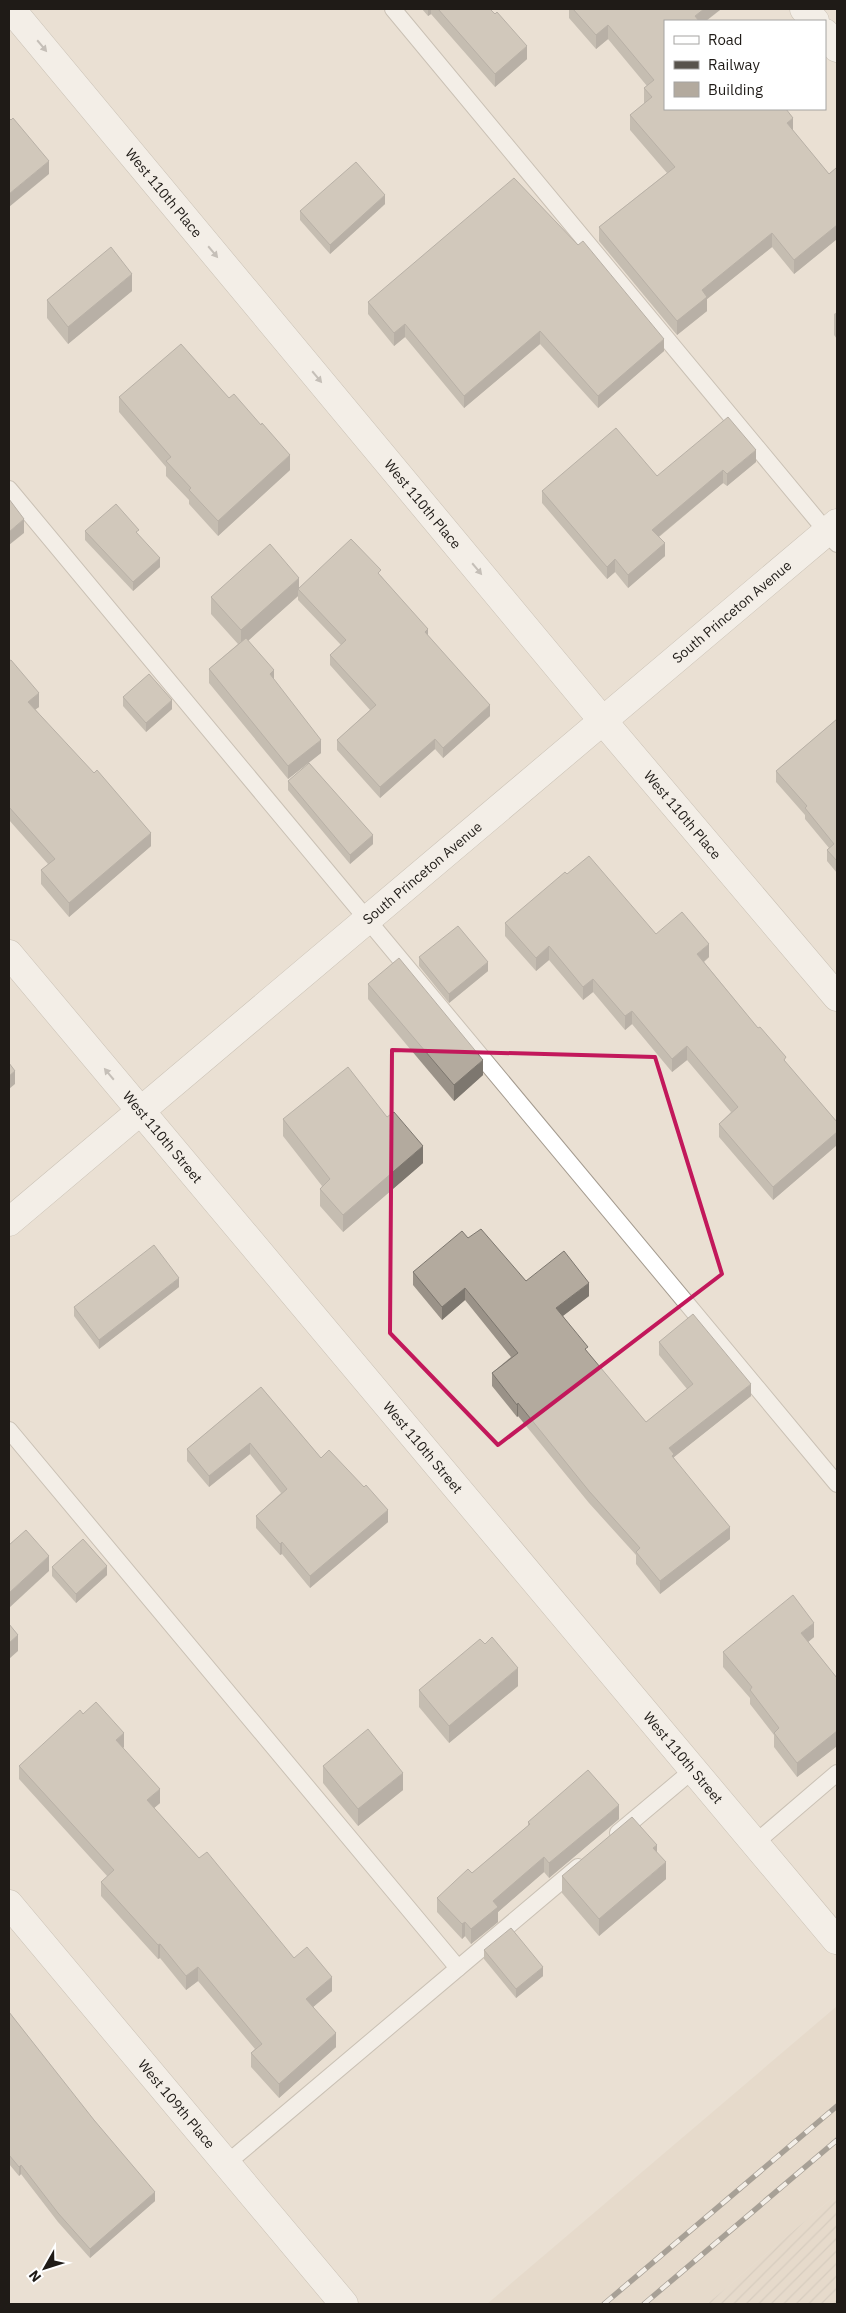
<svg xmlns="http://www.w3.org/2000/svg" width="846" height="2313" viewBox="0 0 846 2313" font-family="'IBM Plex Sans',sans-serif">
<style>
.built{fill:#e2d3c2}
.industrial{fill:url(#industrial-furrows)}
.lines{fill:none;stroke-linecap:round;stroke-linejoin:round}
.lane-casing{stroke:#a49b8f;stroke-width:18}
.street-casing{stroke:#a49b8f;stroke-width:29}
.secondary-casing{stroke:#a49b8f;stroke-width:29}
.lane{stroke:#fff;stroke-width:16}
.street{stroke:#fff;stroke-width:28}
.secondary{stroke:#fff;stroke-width:28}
.rail-casing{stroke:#58534c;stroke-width:5.5}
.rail{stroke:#fff;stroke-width:4;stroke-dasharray:11;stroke-linecap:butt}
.wall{fill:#9a9288}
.shaded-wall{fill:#7d776f}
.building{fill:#b3aa9e;stroke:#7d776f}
.oneway{fill:#9a9897}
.marked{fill:none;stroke:#c2185b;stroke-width:4;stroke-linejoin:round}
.labels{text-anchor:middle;stroke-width:4;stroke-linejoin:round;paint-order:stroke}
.street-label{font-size:14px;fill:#1f1b17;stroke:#fff}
</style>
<defs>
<pattern id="industrial-furrows" width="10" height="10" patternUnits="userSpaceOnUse" patternTransform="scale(1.25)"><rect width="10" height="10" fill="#e2d3c2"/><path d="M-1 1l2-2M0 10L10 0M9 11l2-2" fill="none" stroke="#c1b5a6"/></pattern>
</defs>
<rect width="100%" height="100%" fill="#eae0d3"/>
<!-- built -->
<polygon class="built" points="837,2006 837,2194 707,2304 487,2304"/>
<!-- industrial -->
<polygon class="industrial" points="837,2194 837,2304 707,2304"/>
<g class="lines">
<!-- lane casing -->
<g class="lane-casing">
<g id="lane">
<polyline points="393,9 837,544"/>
<polyline points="9,489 837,1484"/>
<polyline points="9,1430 458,1968"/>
<polyline points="618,1833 693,1770"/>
<polyline points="754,1844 837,1773"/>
<polyline points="226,2164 578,1867"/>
</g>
</g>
<!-- street casing -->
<g class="street-casing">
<g id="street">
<path id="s1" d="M 11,9 L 603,721 L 837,997"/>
<path id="s2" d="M 9,954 L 836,1940"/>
<path id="s3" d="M 9,1222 L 837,523"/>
<path id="s4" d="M 9,1904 L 344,2304"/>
</g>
</g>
<!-- secondary casing -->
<g class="secondary-casing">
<g id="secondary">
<polyline points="804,9 815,21"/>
<polyline points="825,33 837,48"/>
</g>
</g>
<!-- lane -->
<use href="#lane" class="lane"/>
<!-- street -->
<use href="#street" class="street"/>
<!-- secondary -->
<use href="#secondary" class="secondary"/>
<!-- rail casing -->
<g class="rail-casing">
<g id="rail">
<polyline points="604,2304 837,2106"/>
<polyline points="644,2304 837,2140"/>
</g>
</g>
<!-- rail -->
<use href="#rail" class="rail"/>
</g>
<!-- wall -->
<g class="wall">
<polygon points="422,9 490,9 527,59 495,87 431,14 428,16"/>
<polygon points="569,9 720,9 720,10 665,21 793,131 829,174 837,169 837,239 794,274 772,247 707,299 707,311 677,335 599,241 599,227 667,173 630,130 630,115 644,104 644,88 647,86 608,39 596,49 569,18"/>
<polygon points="385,204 330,254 300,220 300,211"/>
<polygon points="132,291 68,344 47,318 47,300"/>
<polygon points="368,302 664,351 598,408 540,344 464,408 405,337 394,346 368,314"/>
<polygon points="837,312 837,339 834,335 834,314"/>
<polygon points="119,397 290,470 218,536 189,504 189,500 166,476 166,467 119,412"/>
<polygon points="756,462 727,486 723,483 659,537 665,556 628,588 615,572 607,579 542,503 542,491"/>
<polygon points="85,531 160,567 133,591 85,540"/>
<polygon points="381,576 490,716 443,758 435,749 380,798 337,750 337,740 370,710 330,665 330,655 341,645 298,600 298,596 248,641 321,753 288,779 209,683 209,669 238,644 211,614 211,597 299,588"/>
<polygon points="9,661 39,707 35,709 151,846 69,917 41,884 41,870 48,864 9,820"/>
<polygon points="123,697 172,709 146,732 123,706"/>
<polygon points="837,719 837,873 827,861 827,850 829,848 805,819 805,815 776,782 776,771"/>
<polygon points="288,781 373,844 350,864 288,790"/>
<polygon points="567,874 656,934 709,957 704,962 786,1063 837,1122 837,1145 773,1200 719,1137 719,1124 731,1112 687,1060 672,1072 632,1024 625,1030 593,992 583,1000 549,960 536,971 505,936 505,923"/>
<polygon points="419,957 488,971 449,1003 419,966"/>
<polygon points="368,984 483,1075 454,1101 368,999"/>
<polygon points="283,1119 423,1163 343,1232 320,1206 320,1189 322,1186 283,1136"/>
<polygon points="468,1238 526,1281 589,1296 563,1316 588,1353 646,1422 687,1389 659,1355 659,1342 751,1396 674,1457 674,1458 730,1539 660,1594 636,1564 636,1555 589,1503 518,1416 517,1417 492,1386 492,1373 511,1357 465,1300 442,1320 413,1285 413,1272"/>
<polygon points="179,1287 99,1349 74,1316 74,1307"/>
<polygon points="261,1387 321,1458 388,1522 310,1588 282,1554 280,1555 256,1528 256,1516 281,1493 250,1454 209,1487 187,1461 187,1449"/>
<polygon points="52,1567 107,1575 76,1603 52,1576"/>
<polygon points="814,1637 808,1642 837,1678 837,1746 797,1777 774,1747 774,1735 750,1704 750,1698 723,1667 723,1652"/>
<polygon points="518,1686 449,1743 419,1707 419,1690"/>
<polygon points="83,1714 124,1747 123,1748 160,1803 154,1808 199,1858 294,1958 332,1991 313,2007 336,2047 279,2098 251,2067 251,2053 255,2049 198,1981 186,1990 160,1958 158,1959 101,1896 101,1882 108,1877 19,1779 19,1766"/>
<polygon points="323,1766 403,1790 358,1826 323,1783"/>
<polygon points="619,1819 549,1878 544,1872 498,1912 498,1922 471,1944 465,1936 462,1939 437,1912 437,1898 472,1873 528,1826 528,1822"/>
<polygon points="562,1876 666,1879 599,1936 562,1893"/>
<polygon points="484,1950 543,1976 516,1998 484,1959"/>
<polygon points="9,2012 155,2201 90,2258 58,2222 21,2174 19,2176 9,2164"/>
</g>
<!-- shaded-wall -->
<g class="shaded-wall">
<polygon points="428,9 431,9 431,14 428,16"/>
<polygon points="704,9 720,9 720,10 706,21 695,21 695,16"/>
<polygon points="608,25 608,39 596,49 596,35"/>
<polygon points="527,46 527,59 495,87 495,74"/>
<polygon points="793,118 793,132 787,123"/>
<polygon points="49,161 49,174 9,207 9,194"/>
<polygon points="385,195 385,204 330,254 330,245"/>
<polygon points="837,225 837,239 794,274 794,260"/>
<polygon points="772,233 772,247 707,299 707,311 677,335 677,321 702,290"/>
<polygon points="132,274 132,291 68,344 68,327"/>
<polygon points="405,324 405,337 394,346 394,333"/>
<polygon points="540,331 540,344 464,408 464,396"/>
<polygon points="664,339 664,351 598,408 598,396"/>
<polygon points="756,450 756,462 727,486 727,474"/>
<polygon points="290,455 290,470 218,536 218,521"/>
<polygon points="723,470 723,483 652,542 652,530"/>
<polygon points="24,519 24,533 9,545 9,532"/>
<polygon points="665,543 665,556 628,588 628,575"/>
<polygon points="160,558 160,567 133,591 133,582"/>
<polygon points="615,559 615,572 607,579 607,567"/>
<polygon points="299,578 299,591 298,589 298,596 241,647 241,630"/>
<polygon points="428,629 428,640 425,632"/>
<polygon points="274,670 274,684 270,674"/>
<polygon points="39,693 39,707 28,715 28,702"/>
<polygon points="172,700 172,709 146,732 146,723"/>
<polygon points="490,705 490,716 443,758 443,748"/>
<polygon points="435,739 435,749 380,798 380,787"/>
<polygon points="321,740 321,753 288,779 288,766"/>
<polygon points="151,833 151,846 69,917 69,903"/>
<polygon points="373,835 373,844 350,864 350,855"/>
<polygon points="709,944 709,957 697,967 697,954"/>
<polygon points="549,946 549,960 536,971 536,958"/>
<polygon points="488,962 488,971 449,1003 449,994"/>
<polygon points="593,979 593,992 583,1000 583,987"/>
<polygon points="632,1011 632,1024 625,1030 625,1016"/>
<polygon points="687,1046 687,1060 672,1072 672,1059"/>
<polygon points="483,1060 483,1075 454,1101 454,1085"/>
<polygon points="15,1071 15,1084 9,1089 9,1076"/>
<polygon points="837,1132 837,1145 773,1200 773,1187"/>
<polygon points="423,1146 423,1163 343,1232 343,1215"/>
<polygon points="179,1278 179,1287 99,1349 99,1340"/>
<polygon points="589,1283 589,1296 556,1321 556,1308"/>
<polygon points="465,1288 465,1300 442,1320 442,1307"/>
<polygon points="751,1384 751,1396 674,1457 674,1466 669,1448"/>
<polygon points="518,1403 518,1416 517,1417 517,1405"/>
<polygon points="250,1443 250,1454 209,1487 209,1476"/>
<polygon points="388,1510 388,1522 310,1588 310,1576"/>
<polygon points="730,1527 730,1539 660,1594 660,1581"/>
<polygon points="282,1542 282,1554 280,1555 280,1544"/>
<polygon points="49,1556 49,1571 9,1608 9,1593"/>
<polygon points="107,1566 107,1575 76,1603 76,1594"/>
<polygon points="814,1623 814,1637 801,1648 801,1633"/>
<polygon points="18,1635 18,1651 9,1659 9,1643"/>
<polygon points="518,1668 518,1686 449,1743 449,1726"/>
<polygon points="837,1731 837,1746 797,1777 797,1763"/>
<polygon points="124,1733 124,1747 116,1754 116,1740"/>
<polygon points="403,1773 403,1790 358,1826 358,1809"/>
<polygon points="160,1789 160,1803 147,1814 147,1800"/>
<polygon points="619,1805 619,1819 549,1878 549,1863"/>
<polygon points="657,1845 657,1862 653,1848"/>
<polygon points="544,1857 544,1872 498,1912 498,1922 471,1944 471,1929 493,1901"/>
<polygon points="666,1862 666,1879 599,1936 599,1919"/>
<polygon points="465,1922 465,1936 462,1939 462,1924"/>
<polygon points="160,1944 160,1958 158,1959 158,1945"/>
<polygon points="198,1967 198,1981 186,1990 186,1976"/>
<polygon points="543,1967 543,1976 516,1998 516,1989"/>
<polygon points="332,1977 332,1991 306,2013 306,1999"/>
<polygon points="336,2033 336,2047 279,2098 279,2084"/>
<polygon points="21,2165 21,2174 19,2176 19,2167"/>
<polygon points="155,2192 155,2201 90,2258 90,2249"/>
</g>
<!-- building -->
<g class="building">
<polygon points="438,9 490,9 495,14 497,12 527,46 495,74"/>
<polygon points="573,9 704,9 695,16 699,21 665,21 665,109 786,109 793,118 787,123 829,174 836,168 837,169 837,225 794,260 772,233 702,290 707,297 677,321 599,227 675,167 630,115 652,97 644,88 654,80 608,25 596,35"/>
<polygon points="9,118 11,120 13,118 49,161 9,194"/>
<polygon points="356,162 385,195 330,245 300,211"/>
<polygon points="514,178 578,245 583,241 664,339 598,396 540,331 464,396 405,324 394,333 368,302"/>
<polygon points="111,247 132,274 68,327 47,300"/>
<polygon points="181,344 229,398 234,394 261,425 262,423 290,455 218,521 189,490 191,488 166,461 171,457 119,397"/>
<polygon points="728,417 756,450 727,474 723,470 652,530 665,543 628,575 615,559 607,567 542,491 616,428 657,476"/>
<polygon points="9,499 24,519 9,532"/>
<polygon points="116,504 139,530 136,532 160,558 133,582 85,531"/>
<polygon points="351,539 381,570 378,573 428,629 425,632 490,705 443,748 435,739 380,787 337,740 376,705 330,655 346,640 298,589"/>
<polygon points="270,544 299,578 241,630 211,597"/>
<polygon points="246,638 274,670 270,674 321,740 288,766 209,669"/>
<polygon points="11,660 39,693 28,702 94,773 97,770 151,833 69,903 41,870 55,859 9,807 9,661"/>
<polygon points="149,674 172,700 146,723 123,697"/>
<polygon points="837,719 837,861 827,850 834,844 805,808 807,806 776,771"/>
<polygon points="309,763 373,835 350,855 288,781"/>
<polygon points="589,856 656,934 682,912 709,944 697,954 758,1028 760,1027 786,1057 784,1060 837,1122 837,1132 773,1187 719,1124 738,1107 687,1046 672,1059 632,1011 625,1016 593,979 583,987 549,946 536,958 505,923 565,872 567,874"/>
<polygon points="458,926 488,962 449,994 419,957"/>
<polygon points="399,958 483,1060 454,1085 368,984"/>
<polygon points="9,1063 15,1071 9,1076"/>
<polygon points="348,1067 387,1117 394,1112 423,1146 343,1215 320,1189 330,1179 283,1119"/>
<polygon points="481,1229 526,1281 564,1251 589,1283 556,1308 588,1347 585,1349 646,1422 693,1384 659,1342 693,1314 751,1384 669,1448 674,1454 672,1456 730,1527 660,1581 636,1552 640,1548 589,1491 518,1403 517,1405 492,1373 518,1353 465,1288 442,1307 413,1272 462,1231 468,1238"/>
<polygon points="154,1245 179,1278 99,1340 74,1307"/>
<polygon points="261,1387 321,1458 329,1450 364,1487 366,1485 388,1510 310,1576 282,1542 280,1544 256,1516 287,1489 250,1443 209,1476 187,1449"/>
<polygon points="26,1530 49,1556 9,1593 9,1545"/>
<polygon points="83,1539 107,1566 76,1594 52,1567"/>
<polygon points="793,1595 814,1623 801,1633 837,1678 837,1731 797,1763 774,1733 779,1728 750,1690 752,1687 723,1652"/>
<polygon points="9,1624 18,1635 9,1643"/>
<polygon points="492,1637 518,1668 449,1726 419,1690 480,1639 485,1644"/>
<polygon points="96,1702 124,1733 116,1740 160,1789 147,1800 199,1858 207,1852 294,1958 307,1947 332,1977 306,1999 336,2033 279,2084 251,2053 262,2044 198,1967 186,1976 160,1944 158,1945 101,1882 114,1870 19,1766 80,1710 83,1714"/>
<polygon points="368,1729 403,1773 358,1809 323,1766"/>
<polygon points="588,1770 619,1805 549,1863 544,1857 493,1901 498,1907 471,1929 465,1922 462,1924 437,1898 468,1869 472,1873 530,1824 528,1822"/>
<polygon points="632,1817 657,1845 653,1848 666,1862 599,1919 562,1876"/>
<polygon points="511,1928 543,1967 516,1989 484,1950"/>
<polygon points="9,2012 94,2120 155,2192 90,2249 58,2213 21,2165 19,2167 9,2155"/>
</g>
<!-- one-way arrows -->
<defs><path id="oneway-solid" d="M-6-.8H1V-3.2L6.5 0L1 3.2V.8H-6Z" transform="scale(1.25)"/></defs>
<g class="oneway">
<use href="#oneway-solid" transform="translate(42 46) rotate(50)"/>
<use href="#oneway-solid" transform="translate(213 252) rotate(50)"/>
<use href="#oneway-solid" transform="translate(317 377) rotate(50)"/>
<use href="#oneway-solid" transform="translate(477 569) rotate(50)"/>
<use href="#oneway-solid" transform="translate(109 1074) rotate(-130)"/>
</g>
<!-- marked area -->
<path d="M0 0H846V2313H0ZM 392,1050 L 655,1057 L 722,1274 L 498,1445 L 390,1333 Z" fill="#eae0d3" fill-opacity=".55" fill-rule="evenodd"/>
<path class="marked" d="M 392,1050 L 655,1057 L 722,1274 L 498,1445 L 390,1333 Z"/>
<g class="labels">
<!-- street labels -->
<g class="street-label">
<text dy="5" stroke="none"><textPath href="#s1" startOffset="239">West 110th Place</textPath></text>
<text dy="5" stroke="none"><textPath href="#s1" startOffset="644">West 110th Place</textPath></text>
<text dy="5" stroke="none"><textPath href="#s3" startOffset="946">South Princeton Avenue</textPath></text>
<text dy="5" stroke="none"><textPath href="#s1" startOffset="1049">West 110th Place</textPath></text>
<text dy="5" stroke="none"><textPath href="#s3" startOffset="541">South Princeton Avenue</textPath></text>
<text dy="5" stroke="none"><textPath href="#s2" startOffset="239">West 110th Street</textPath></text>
<text dy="5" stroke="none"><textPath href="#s2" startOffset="644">West 110th Street</textPath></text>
<text dy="5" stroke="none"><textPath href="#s2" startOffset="1049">West 110th Street</textPath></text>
<text dy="5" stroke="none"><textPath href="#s4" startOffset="261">West 109th Place</textPath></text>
</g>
</g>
<!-- border -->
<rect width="846" height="2313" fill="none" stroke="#1f1b17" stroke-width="20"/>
<!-- legend -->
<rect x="664" y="20" width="162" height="90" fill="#ffffff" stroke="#a5a4a2"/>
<rect x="674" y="36" width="25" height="8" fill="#ffffff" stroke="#a5a4a2"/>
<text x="708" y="45" font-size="15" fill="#1f1b17">Road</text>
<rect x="674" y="61" width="25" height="8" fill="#58534c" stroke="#a5a4a2"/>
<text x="708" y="70" font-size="15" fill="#1f1b17">Railway</text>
<rect x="674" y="82" width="25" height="15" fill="#b3aa9e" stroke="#a5a4a2"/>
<text x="708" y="95" font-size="15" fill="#1f1b17">Building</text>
<!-- north arrow -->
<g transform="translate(45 2268) rotate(231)" stroke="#ffffff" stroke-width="4" paint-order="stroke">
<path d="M0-4L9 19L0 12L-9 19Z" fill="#1f1b17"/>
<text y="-8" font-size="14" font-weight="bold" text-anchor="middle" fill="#1f1b17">N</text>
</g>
</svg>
